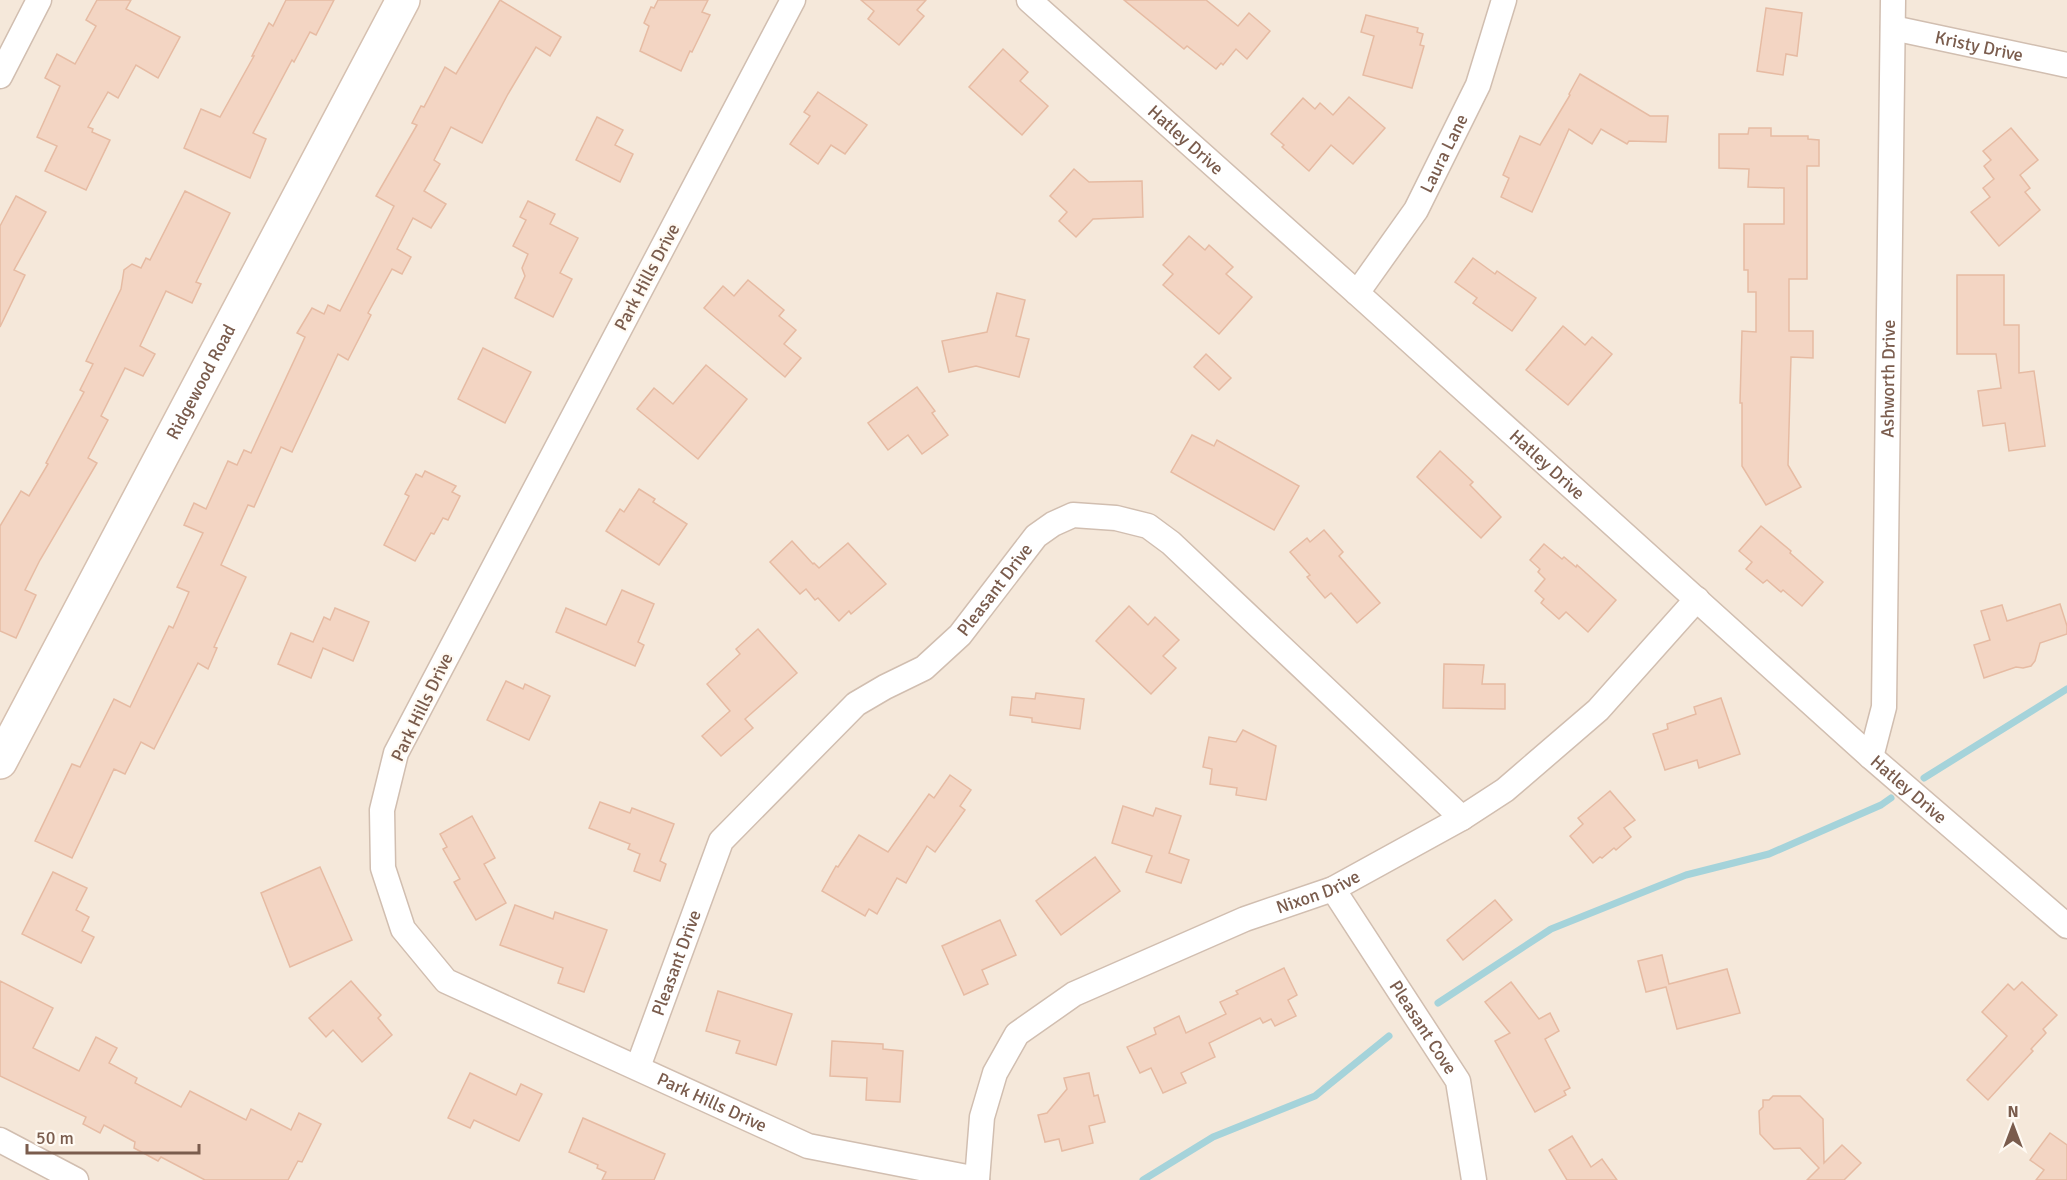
<svg xmlns="http://www.w3.org/2000/svg" width="2067" height="1180" viewBox="0 0 2067 1180" font-family="Signika,sans-serif">
<style>
.residential{fill:#f5e8da}
.lines{fill:none;stroke-linecap:round;stroke-linejoin:round}
.stream{stroke:#a5d3da;stroke-width:7}
.building{fill:#f3d5c3;stroke:#e6bba3;stroke-width:1.5}
.street-casing{stroke:#d1beb0;stroke-width:27}
.secondary-casing{stroke:#d6c0b0;stroke-width:36}
.street{stroke:#fff;stroke-width:24}
.secondary{stroke:#fff;stroke-width:33}
.labels{text-anchor:middle;stroke-width:4.5;stroke-linejoin:round;paint-order:stroke}
.street-label{font-size:18px;fill:#7a5c4d;stroke:#fffaf3}
</style>
<rect width="100%" height="100%" fill="#fdf6ec"/>
<!-- residential -->
<rect class="residential" x="0" y="0" width="2067" height="1180"/>
<g class="lines">
<!-- stream -->
<g class="stream">
<polyline points="1924,778 2067,689"/>
<polyline points="1438,1003 1551,929 1686,875 1769,854 1881,805 1891,798"/>
<polyline points="1143,1180 1213,1137 1315,1096 1389,1036"/>
</g>
</g>
<!-- building -->
<g class="building">
<polygon points="97,0 131,0 126,9 180,37 158,78 136,65 118,98 108,92 88,127 93,129 92,132 110,140 86,190 45,171 57,146 37,137 60,86 45,78 57,54 75,64 96,26 86,20"/>
<polygon points="286,0 334,0 316,35 310,32 294,62 292,60 253,133 266,139 250,178 184,148 201,109 220,117 254,56 252,56 269,23 273,26"/>
<polygon points="500,0 561,37 550,56 536,47 508,94 482,143 451,127 434,160 440,164 424,191 446,204 431,228 413,218 397,249 411,257 402,274 392,269 368,313 371,315 348,360 338,354 292,452 281,447 254,507 248,505 221,565 246,577 214,647 217,648 208,669 198,663 154,749 141,742 125,774 114,769 72,858 35,841 72,764 80,767 114,699 130,707 169,626 173,628 189,592 177,587 203,533 184,525 194,503 206,509 228,461 237,465 244,450 251,453 305,337 297,333 312,308 324,314 328,305 340,311 394,206 376,196 417,125 412,123 421,106 424,107 445,67 456,74"/>
<polygon points="658,0 708,0 702,12 710,15 692,52 690,51 681,71 640,51 649,26 644,23 651,7 654,8"/>
<polygon points="861,0 926,0 917,10 924,16 899,45 868,19 874,11"/>
<polygon points="1124,0 1206,0 1238,26 1249,13 1270,31 1247,59 1236,49 1223,65 1221,63 1216,69 1187,46 1184,49"/>
<polygon points="1766,8 1802,13 1797,56 1786,54 1783,75 1757,71"/>
<polygon points="1366,15 1418,28 1417,32 1423,34 1420,45 1424,46 1412,88 1363,75 1374,36 1361,32"/>
<polygon points="1003,49 1028,72 1020,81 1048,106 1022,135 969,87"/>
<polygon points="1580,74 1650,116 1668,116 1666,142 1629,141 1627,144 1601,129 1592,144 1569,129 1532,212 1501,197 1509,178 1503,175 1520,136 1540,145 1570,95 1569,94"/>
<polygon points="818,92 867,125 845,154 831,145 818,164 790,144 810,116 804,112"/>
<polygon points="1349,97 1385,128 1353,164 1331,145 1309,171 1282,147 1284,145 1271,134 1303,98 1315,109 1320,103 1333,115"/>
<polygon points="597,117 623,130 615,145 633,154 620,182 576,160"/>
<polygon points="1749,128 1771,128 1771,136 1808,136 1808,139 1819,140 1819,166 1807,166 1807,279 1789,279 1789,331 1813,331 1813,358 1791,357 1788,465 1801,487 1766,505 1742,466 1742,403 1740,403 1742,331 1756,332 1756,292 1748,292 1748,270 1744,270 1744,224 1784,224 1784,188 1748,187 1749,169 1719,168 1719,134 1748,134"/>
<polygon points="2011,128 2038,160 2020,175 2030,188 2025,192 2040,210 1999,246 1971,212 1990,197 1983,188 1994,179 1984,166 1991,160 1983,151"/>
<polygon points="1074,169 1089,182 1142,181 1143,217 1093,219 1076,237 1059,221 1067,212 1050,196"/>
<polygon points="185,191 230,213 196,282 201,284 192,303 166,291 140,346 155,354 143,376 125,368 101,416 108,420 88,458 97,463 40,560 25,590 36,595 16,638 0,631 0,526 21,491 29,496 48,464 46,463 84,392 80,390 93,364 86,361 121,289 124,270 132,264 141,268 146,258 150,260"/>
<polygon points="16,196 46,212 14,270 25,275 0,327 0,226"/>
<polygon points="528,201 555,214 550,224 578,238 560,273 572,279 553,317 515,298 525,276 522,268 528,254 513,246 526,220 520,217"/>
<polygon points="1189,236 1205,250 1209,245 1233,267 1226,274 1252,297 1219,334 1163,285 1173,274 1163,265"/>
<polygon points="1473,258 1495,274 1497,271 1536,298 1512,331 1473,303 1477,298 1455,282"/>
<polygon points="1957,275 2004,275 2004,325 2019,325 2019,373 2034,371 2045,446 2009,451 2005,423 1983,426 1978,391 2001,388 1996,354 1957,354"/>
<polygon points="748,280 784,310 779,316 796,330 784,344 801,358 785,377 704,308 723,286 734,296"/>
<polygon points="997,293 1025,300 1016,336 1029,339 1019,377 976,366 949,372 942,341 987,332"/>
<polygon points="1563,326 1585,345 1592,337 1612,354 1568,405 1526,370"/>
<polygon points="483,348 531,372 505,423 458,399"/>
<polygon points="1206,354 1231,378 1219,390 1194,367"/>
<polygon points="706,365 747,399 698,459 637,409 654,388 673,404"/>
<polygon points="917,387 935,411 932,413 948,435 922,454 908,435 888,450 868,423"/>
<polygon points="1192,435 1214,446 1217,440 1299,486 1274,530 1171,472"/>
<polygon points="1440,451 1473,482 1470,485 1501,517 1481,538 1417,477"/>
<polygon points="425,471 456,486 452,492 460,496 448,520 443,518 434,534 431,533 415,561 384,545 409,496 405,494 416,474 422,477"/>
<polygon points="639,489 655,499 653,502 687,524 659,565 606,531 620,509 624,512"/>
<polygon points="1761,526 1791,551 1790,553 1823,582 1802,606 1783,590 1781,592 1767,580 1763,583 1746,569 1752,562 1739,551"/>
<polygon points="1324,530 1343,552 1339,556 1380,603 1357,623 1331,593 1325,598 1307,577 1310,575 1290,552 1307,538 1310,542"/>
<polygon points="792,541 813,564 814,563 819,568 848,543 886,584 851,614 849,611 839,621 818,598 815,600 806,589 800,594 770,562"/>
<polygon points="1544,544 1562,559 1564,557 1576,567 1577,565 1616,600 1588,632 1566,612 1559,619 1541,603 1544,599 1535,591 1545,579 1538,572 1540,569 1530,560"/>
<polygon points="622,590 654,604 638,642 644,645 635,666 556,632 566,608 606,625"/>
<polygon points="2060,604 2067,626 2067,634 2040,643 2035,661 2031,666 2023,668 2016,667 1984,678 1974,645 1990,640 1981,611 2002,605 2007,621"/>
<polygon points="1129,606 1148,625 1155,617 1179,640 1163,656 1176,668 1151,694 1096,641"/>
<polygon points="335,608 369,622 353,661 323,648 311,678 278,664 291,633 313,642 324,617 330,620"/>
<polygon points="758,629 797,673 745,719 753,728 721,756 702,736 730,711 707,684 740,654 736,649"/>
<polygon points="1444,664 1484,665 1482,684 1505,684 1505,709 1443,708"/>
<polygon points="506,681 523,689 525,684 550,696 529,740 487,720"/>
<polygon points="1036,693 1084,699 1080,729 1032,722 1032,718 1010,715 1012,697 1035,699"/>
<polygon points="1721,698 1740,754 1699,768 1697,760 1665,770 1653,734 1668,729 1667,724 1696,714 1694,707"/>
<polygon points="1243,730 1276,746 1266,800 1236,795 1237,788 1210,784 1212,769 1203,767 1209,737 1236,742"/>
<polygon points="950,775 971,790 960,806 965,810 935,852 927,846 906,883 897,878 877,914 869,909 865,916 822,891 836,866 838,867 859,835 888,852 929,794 934,798"/>
<polygon points="1610,791 1635,820 1624,828 1631,837 1616,850 1614,848 1602,858 1600,857 1593,863 1570,836 1583,824 1578,818"/>
<polygon points="600,802 630,813 632,808 674,824 660,861 666,864 660,881 634,871 640,854 628,849 630,844 589,828"/>
<polygon points="1123,806 1153,816 1156,808 1181,816 1169,853 1189,860 1181,883 1146,872 1152,856 1112,843"/>
<polygon points="472,816 495,858 484,864 506,903 476,920 454,882 460,879 443,849 447,847 440,834"/>
<polygon points="1095,857 1120,891 1061,935 1036,901"/>
<polygon points="320,867 352,940 290,967 261,893"/>
<polygon points="53,872 87,888 76,910 89,917 82,931 94,937 81,963 22,934"/>
<polygon points="1495,900 1512,920 1463,960 1447,940"/>
<polygon points="515,905 553,919 555,912 607,930 584,992 558,983 563,968 500,945"/>
<polygon points="1000,920 1016,955 982,970 988,984 964,995 942,946"/>
<polygon points="1662,955 1669,984 1727,969 1740,1013 1677,1029 1666,987 1646,992 1638,961"/>
<polygon points="1284,968 1297,995 1288,1000 1296,1016 1275,1026 1271,1019 1263,1023 1260,1018 1209,1043 1215,1057 1181,1073 1186,1083 1163,1093 1151,1068 1140,1073 1127,1047 1156,1034 1154,1028 1179,1016 1186,1033 1226,1014 1220,1002 1238,994 1236,991"/>
<polygon points="0,981 53,1008 33,1048 79,1071 96,1037 117,1048 109,1063 137,1078 135,1083 181,1107 190,1091 246,1120 251,1109 291,1130 299,1113 321,1124 302,1162 298,1161 288,1180 205,1180 161,1157 158,1161 134,1148 135,1142 104,1125 100,1133 83,1124 86,1117 0,1076"/>
<polygon points="351,981 381,1015 378,1018 392,1035 362,1062 333,1030 326,1037 309,1018"/>
<polygon points="1511,982 1539,1019 1550,1013 1559,1031 1545,1039 1570,1088 1564,1091 1566,1095 1535,1112 1495,1041 1510,1033 1485,1002"/>
<polygon points="2022,982 2057,1015 2043,1029 2046,1033 2031,1049 2033,1051 1988,1100 1967,1080 2007,1036 1982,1012 2008,984 2014,990"/>
<polygon points="718,991 792,1014 776,1065 736,1053 740,1041 706,1031"/>
<polygon points="832,1041 883,1044 883,1049 903,1051 900,1102 866,1100 867,1078 830,1076"/>
<polygon points="470,1073 516,1095 521,1084 542,1094 519,1141 474,1120 470,1128 448,1118"/>
<polygon points="1089,1073 1094,1096 1098,1095 1105,1122 1089,1126 1093,1143 1062,1151 1059,1139 1045,1142 1038,1115 1047,1113 1067,1089 1064,1078"/>
<polygon points="1773,1096 1800,1096 1823,1119 1824,1163 1842,1145 1861,1163 1844,1180 1807,1180 1819,1168 1800,1148 1774,1149 1760,1134 1759,1111 1763,1107 1763,1100 1769,1100"/>
<polygon points="583,1118 665,1154 654,1180 602,1180 606,1172 597,1168 598,1165 569,1152"/>
<polygon points="2050,1133 2067,1145 2067,1180 2036,1180 2044,1170 2030,1160"/>
<polygon points="1572,1136 1591,1167 1602,1159 1617,1180 1567,1180 1549,1150"/>
</g>
<g class="lines">
<!-- street casing -->
<g class="street-casing">
<g id="street">
<path id="s1" d="M 793,0 L 396,753 L 382,810 L 383,868 L 403,929 L 446,981 L 808,1146 L 977,1179"/>
<path id="s2" d="M 1029,0 L 1357,293 L 1871,757 L 2067,926"/>
<path id="s3" d="M 1893,28 L 2067,65"/>
<polyline points="0,76 39,0"/>
<path id="s4" d="M 1357,293 L 1416,210 L 1478,85 L 1504,0"/>
<path id="s5" d="M 1871,757 L 1884,707 L 1893,0"/>
<path id="s6" d="M 1333,889 L 1458,1081 L 1474,1180"/>
<path id="s7" d="M 638,1067 L 721,841 L 856,704 L 885,687 L 924,668 L 960,635 L 1036,536 L 1053,524 L 1073,515 L 1116,518 L 1148,526 L 1171,543 L 1462,818"/>
<polyline points="0,1140 76,1180"/>
<path id="s8" d="M 977,1180 L 982,1117 L 995,1073 L 1017,1034 L 1074,994 L 1245,919 L 1333,889 L 1462,818 L 1505,790 L 1598,710 L 1697,599"/>
</g>
</g>
<!-- secondary casing -->
<g class="secondary-casing">
<g id="secondary">
<path id="s9" d="M 0,762 L 403,0"/>
</g>
</g>
<!-- street -->
<use href="#street" class="street"/>
<!-- secondary -->
<use href="#secondary" class="secondary"/>
</g>
<g class="labels">
<!-- street labels -->
<g class="street-label">
<text dy="6" stroke="none"><textPath href="#s3" startOffset="88">Kristy Drive</textPath></text>
<text dy="6" stroke="none"><textPath href="#s2" startOffset="210">Hatley Drive</textPath></text>
<text dy="6" stroke="none"><textPath href="#s4" startOffset="165">Laura Lane</textPath></text>
<text transform="translate(647 277) rotate(-62)" y="6">Park Hills Drive</text>
<text dy="6" stroke="none"><textPath href="#s5" startOffset="380">Ashworth Drive</textPath></text>
<text dy="6" stroke="none"><textPath href="#s9" startOffset="430">Ridgewood Road</textPath></text>
<text dy="6" stroke="none"><textPath href="#s2" startOffset="696">Hatley Drive</textPath></text>
<text dy="6" stroke="none"><textPath href="#s7" startOffset="616">Pleasant Drive</textPath></text>
<text transform="translate(422 707) rotate(-64)" y="6">Park Hills Drive</text>
<text dy="6" stroke="none"><textPath href="#s2" startOffset="1182">Hatley Drive</textPath></text>
<text dy="6" stroke="none"><textPath href="#s8" startOffset="488">Nixon Drive</textPath></text>
<text dy="6" stroke="none"><textPath href="#s7" startOffset="111">Pleasant Drive</textPath></text>
<text dy="6" stroke="none"><textPath href="#s6" startOffset="165">Pleasant Cove</textPath></text>
<text dy="6" stroke="none"><textPath href="#s1" startOffset="1392">Park Hills Drive</textPath></text>
</g>
</g>
<!-- north arrow -->
<g transform="translate(2013 1126)" stroke="#fffaf3" stroke-width="4.5" paint-order="stroke">
<path d="M0-4.5L10 22L0 15L-10 22Z" fill="#7a5c4d"/>
<text y="-9" font-size="16" font-weight="bold" text-anchor="middle" fill="#7a5c4d">N</text>
</g>
<!-- scale -->
<path d="M27 1144v9h172v-9" fill="none" stroke="#7a5c4d" stroke-width="3"/>
<text x="36" y="1144" font-size="18" fill="#7a5c4d" stroke="#fffaf3" stroke-width="4.5" paint-order="stroke">50 m</text>
</svg>
